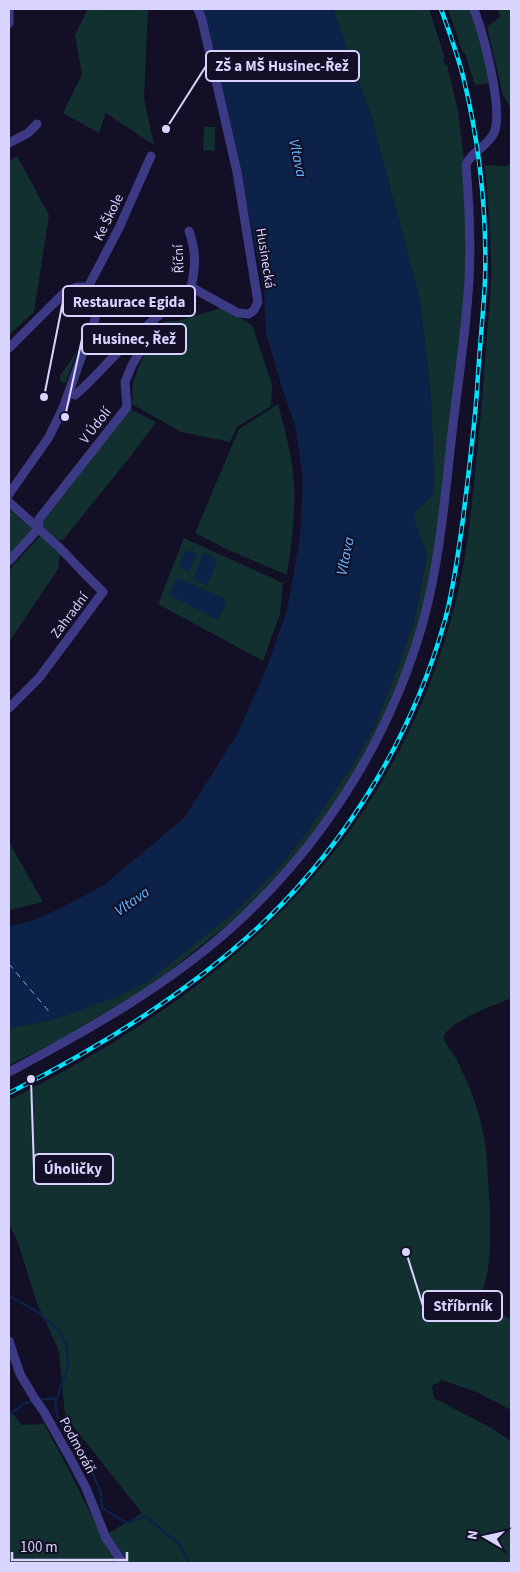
<svg xmlns="http://www.w3.org/2000/svg" width="520" height="1572" viewBox="0 0 520 1572" font-family="'Source Sans 3',sans-serif">
<style>
.green{fill:#12302f}
.water{fill:#0c2248}
.lines{fill:none;stroke-linecap:round;stroke-linejoin:round}
.stream{stroke:#0c2248;stroke-width:2.5}
.ferry{stroke:#62b6ff;stroke-width:1;stroke-dasharray:6 5;stroke-linecap:butt}
.minor{stroke:#3d3a85;stroke-width:9}
.rail-casing{stroke:#00e5ff;stroke-width:4.5}
.rail{stroke:#130f26;stroke-width:2.5;stroke-dasharray:8;stroke-linecap:butt}
.labels{text-anchor:middle;stroke-width:4;stroke-linejoin:round;paint-order:stroke}
.street-label{font-size:14px;fill:#d9d4ff;stroke:#130f26}
.water-label{font-size:15px;font-style:italic;fill:#62b6ff;stroke:#130f26}
.leader{fill:none;stroke:#d9d4ff;stroke-width:2}
.callout-dot{fill:#d9d4ff;stroke:#130f26;stroke-width:2}
.callout{fill:#130f26;stroke:#d9d4ff;stroke-width:2}
.callout-label{font-size:15px;text-anchor:middle;font-weight:bold;fill:#d9d4ff}
</style>
<rect width="100%" height="100%" fill="#130f26"/>
<!-- green -->
<g class="green">
<polygon points="88,9 148,9 144,99 154,145 106,113 99,133 63,113 82,74 75,35"/>
<polygon points="333,9 429,9 445,58 443,59 445,66 447,65 458,111 464,159 467,167 473,279 469,337 460,354 437,538 417,637 370,750 309,843 255,903 140,994 69,1035 9,1065 9,1028 52,1020 85,1008 213,928 237,910 279,867 303,837 353,764 375,725 396,672 414,622 427,556 415,523 415,513 433,494 434,482 431,398 420,300 371,116"/>
<polygon points="448,9 470,9 481,43 489,83 475,85 465,53 463,53"/>
<polygon points="498,9 511,9 511,109 503,95 487,27 500,17"/>
<polygon points="204,127 215,127 215,151 203,150"/>
<polygon points="17,156 49,215 34,312 9,335 9,161"/>
<path d="M 511,164 L 511,998 C 493,1006 454,1019 444,1035 C 444,1045 451,1050 456,1058 C 459,1064 461,1070 464,1075 C 480,1109 487,1141 488,1178 C 490,1208 492,1238 488,1269 C 487,1278 480,1294 482,1302 C 486,1310 503,1315 511,1319 L 511,1410 L 479,1393 L 442,1380 L 432,1386 L 434,1398 L 493,1429 L 511,1441 L 511,1563 L 129,1563 L 107,1534 L 142,1513 L 65,1416 L 59,1351 L 37,1303 L 17,1240 L 9,1224 L 9,1100 C 219,995 383,856 450,623 C 467,565 472,503 478,443 C 482,407 484,371 487,336 C 488,317 491,298 491,279 C 492,241 488,203 485,165 L 506,166 Z"/>
<polygon points="222,308 252,325 272,385 271,406 237,427 230,442 181,432 132,404 133,381 145,353 165,321 177,321"/>
<polygon points="77,351 66,382 63,383 60,380 60,376"/>
<path d="M 278,404 C 285,430 292,456 294,483 C 296,514 291,545 287,575 L 228,550 L 195,533 L 239,429 Z"/>
<polygon points="130,409 156,422 133,453 63,540 59,540 40,524"/>
<polygon points="9,509 32,529 9,556"/>
<polygon points="40,536 60,553 58,569 9,642 9,570"/>
<polygon points="184,538 283,583 280,614 263,661 158,604"/>
<polygon points="9,842 43,902 9,910"/>
<polygon points="9,1409 22,1425 44,1424 69,1470 109,1551 119,1563 9,1563"/>
</g>
<!-- water -->
<g class="water">
<polygon points="200,9 333,9 371,116 420,300 431,398 434,481 433,494 415,513 415,523 427,555 414,622 396,672 375,725 353,764 303,837 279,867 237,910 149,981 114,998 52,1020 9,1028 9,926 31,921 61,908 104,885 184,818 236,736 266,670 287,610 300,538 303,478 295,425 283,391 266,333 264,288 230,122"/>
<polygon points="185,550 197,554 188,572 179,567"/>
<polygon points="203,553 218,559 207,585 193,579"/>
<polygon points="175,579 181,579 225,599 226,603 218,620 169,595"/>
</g>
<g class="lines">
<!-- stream -->
<g class="stream">
<polyline points="9,1296 38,1312 59,1331 67,1347 68,1367 55,1404 59,1421 94,1476 101,1493 102,1508 127,1523 145,1516 179,1544 189,1563"/>
<polyline points="38,1400 57,1398"/>
<polyline points="9,1415 25,1403 33,1401"/>
</g>
<!-- ferry -->
<polyline class="ferry" points="9,964 51,1014"/>
<!-- minor -->
<g class="minor">
<polyline points="9,23 9,9"/>
<polyline points="9,143 28,133 37,124"/>
<path d="M 189,231 C 196,251 196,266 191,287"/>
<polyline points="87,289 119,228 151,156"/>
<polyline points="9,348 65,292 77,287 84,287 90,291 96,303 95,319 63,408 49,437 9,494"/>
<path d="M 69,393 L 75,395 C 91,382 104,366 119,351 C 142,329 167,309 191,287 L 238,313 L 249,314 L 254,310 L 258,302 L 237,172 L 202,20 L 198,9"/>
<polyline points="9,502 60,548 81,570 103,592 39,678 9,708"/>
<polyline points="9,561 38,529 39,519 127,407 125,382 132,365 147,340 142,329"/>
<path d="M 9,1072 C 90,1029 174,982 242,918 C 327,838 391,735 423,622 C 440,560 445,496 452,433 C 458,382 466,331 469,280 C 471,244 469,201 466,165 C 470,153 487,147 494,133 C 504,110 483,33 474,9"/>
<polyline points="9,1341 20,1374 35,1399 44,1412 69,1456 86,1488 106,1538 123,1563"/>
</g>
<!-- rail casing -->
<g class="rail-casing">
<path id="rail" d="M 9,1093 C 101,1047 190,992 265,921 C 350,839 413,734 445,620 C 454,587 458,553 463,519 C 468,476 474,433 477,390 C 479,354 483,317 485,281 C 487,214 479,141 463,76 C 457,53 449,31 441,9"/>
</g>
<!-- rail -->
<use href="#rail" class="rail"/>
</g>
<g class="labels">
<!-- street labels -->
<g class="street-label">
<text transform="translate(108 217) rotate(-64)" y="5">Ke Škole</text>
<text transform="translate(266 258) rotate(81)" y="5">Husinecká</text>
<text transform="translate(178 259) rotate(-92)" y="5">Říční</text>
<text transform="translate(95 425) rotate(-52)" y="5">V Údolí</text>
<text transform="translate(69 615) rotate(-53)" y="5">Zahradní</text>
<text transform="translate(78 1445) rotate(62)" y="5">Podmoráň</text>
</g>
<!-- water labels -->
<g class="water-label">
<text transform="translate(298 158) rotate(78)" y="5">Vltava</text>
<text transform="translate(345 556) rotate(-78)" y="5">Vltava</text>
<text transform="translate(132 901) rotate(-35)" y="5">Vltava</text>
</g>
</g>
<!-- callouts -->
<path class="leader" d="M166 129L206 66M44 397L63 301M65 417L82 339M31 1079L34 1169M406 1252L423 1306"/>
<g class="callout-dot">
<circle cx="166" cy="129" r="5"/>
<circle cx="44" cy="397" r="5"/>
<circle cx="65" cy="417" r="5"/>
<circle cx="31" cy="1079" r="5"/>
<circle cx="406" cy="1252" r="5"/>
</g>
<g class="callout">
<rect x="206" y="51" width="153" height="30" rx="5"/>
<rect x="63" y="286" width="132" height="30" rx="5"/>
<rect x="82" y="324" width="104" height="30" rx="5"/>
<rect x="34" y="1154" width="79" height="30" rx="5"/>
<rect x="423" y="1291" width="79" height="30" rx="5"/>
</g>
<g class="callout-label">
<text x="282" y="71">ZŠ a MŠ Husinec-Řež</text>
<text x="129" y="307">Restaurace Egida</text>
<text x="134" y="344">Husinec, Řež</text>
<text x="73" y="1174">Úholičky</text>
<text x="463" y="1311">Stříbrník</text>
</g>
<!-- border -->
<rect width="520" height="1572" fill="none" stroke="#d9d4ff" stroke-width="20"/>
<!-- north arrow -->
<g transform="translate(485 1537) rotate(279)" stroke="#130f26" stroke-width="4" paint-order="stroke">
<path d="M0-4L9 19L0 12L-9 19Z" fill="#d9d4ff"/>
<text y="-8" font-size="14" font-weight="bold" text-anchor="middle" fill="#d9d4ff">N</text>
</g>
<!-- scale -->
<path d="M12 1552v8h115v-8" fill="none" stroke="#d9d4ff" stroke-width="2.5"/>
<text x="20" y="1552" font-size="15" fill="#d9d4ff" stroke="#130f26" stroke-width="4" paint-order="stroke">100 m</text>
</svg>
